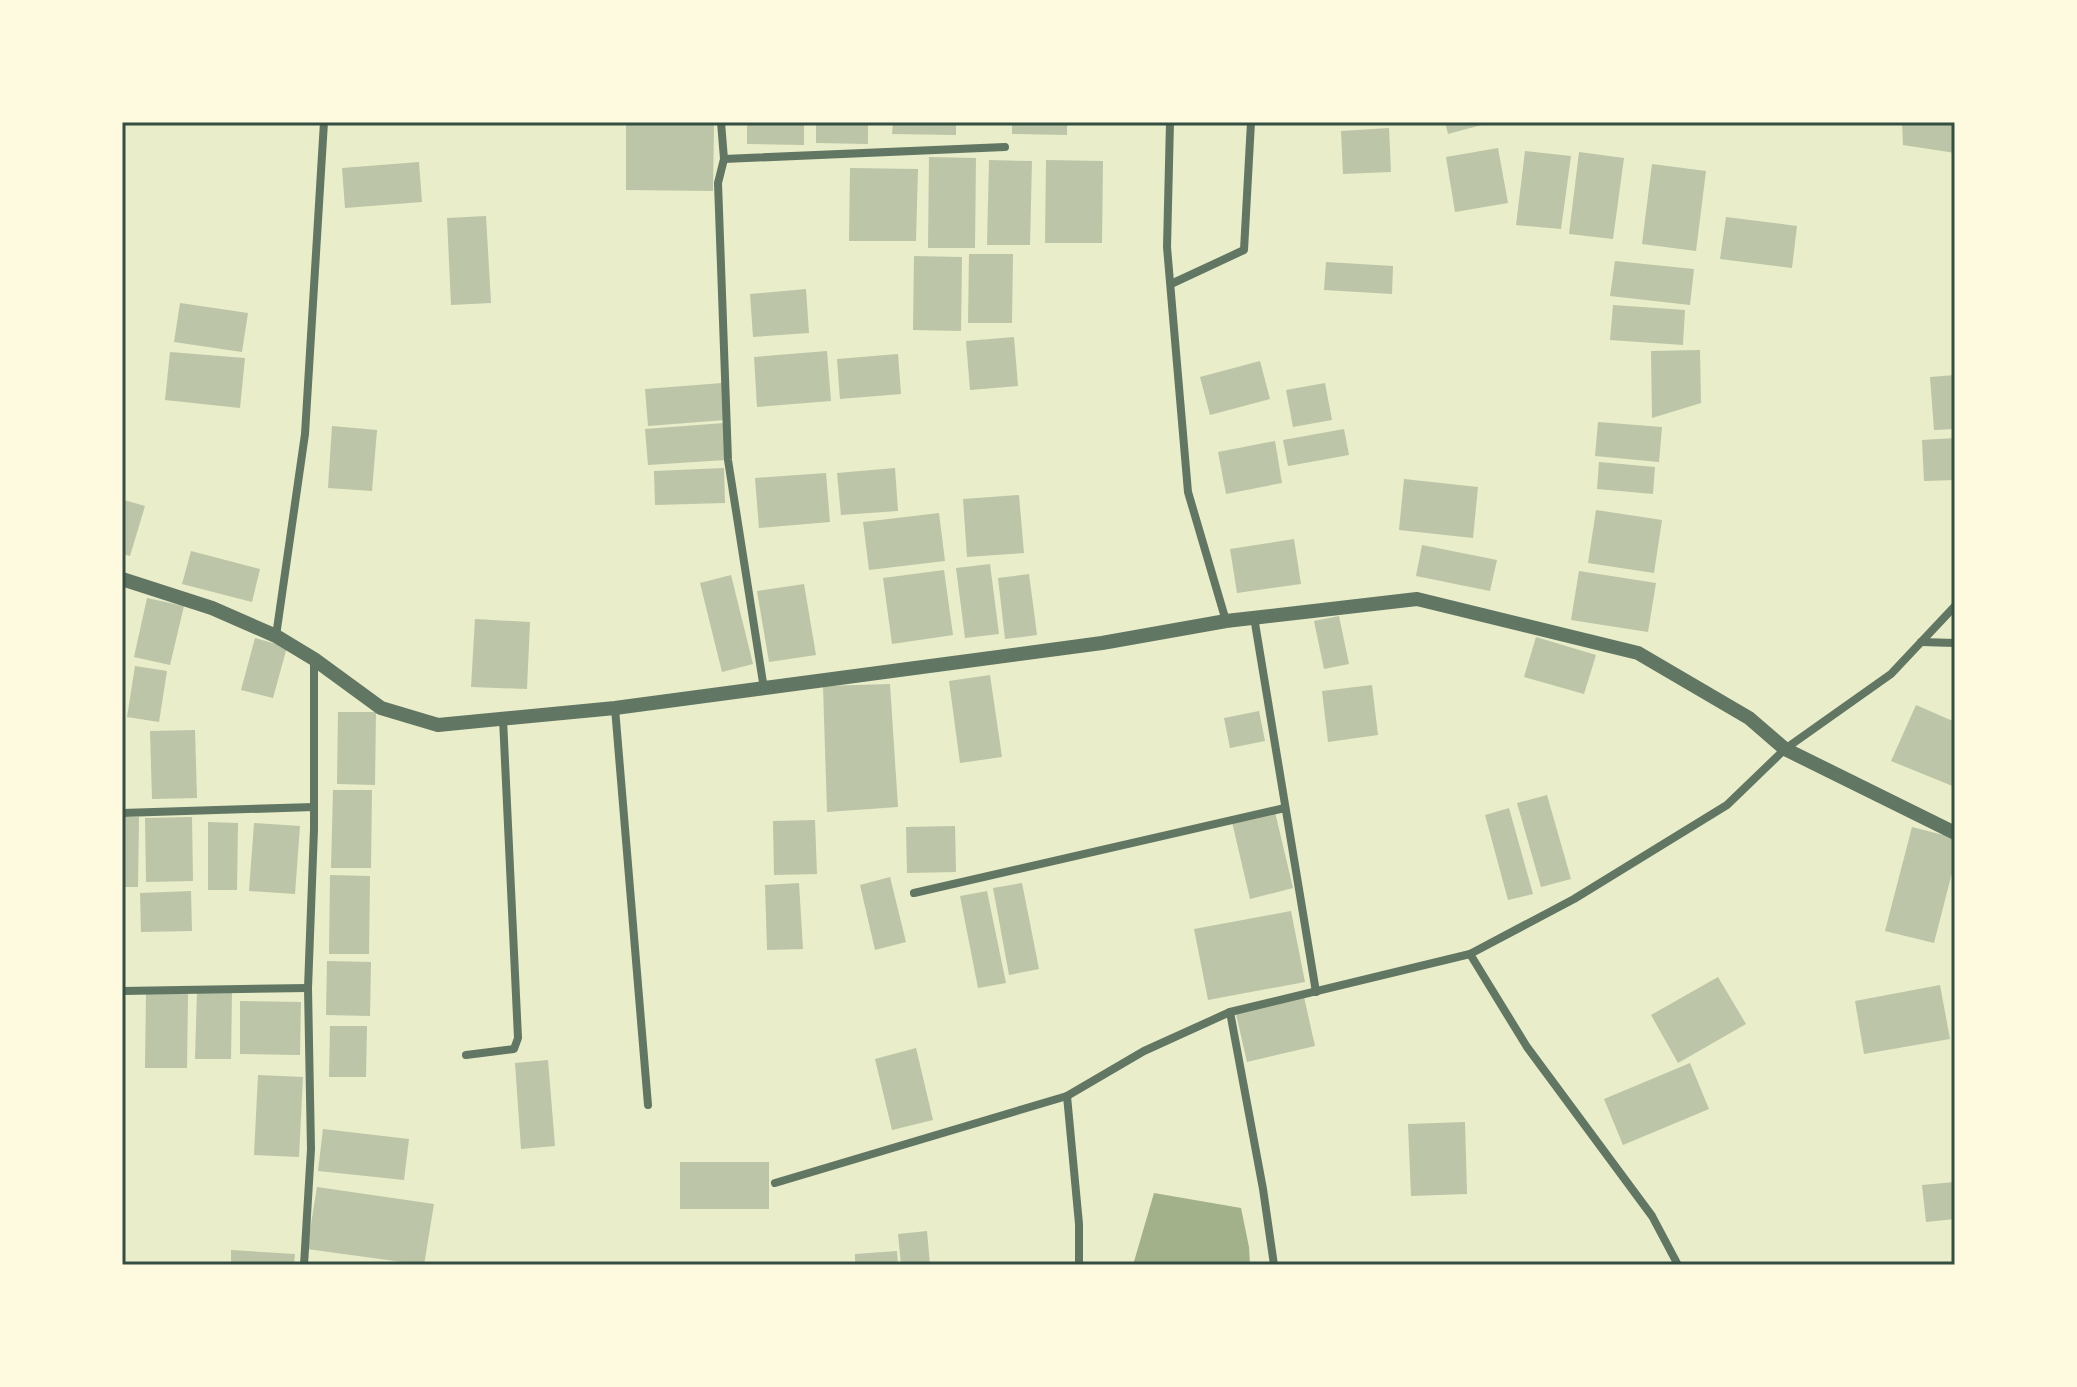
<svg xmlns="http://www.w3.org/2000/svg" width="2077" height="1387" viewBox="0 0 2077 1387" font-family="Ubuntu,sans-serif">
<style>
.water{fill:#a3b18a}
.building{fill:#bcc5a7}
.lines{fill:none;stroke-linecap:round;stroke-linejoin:round}
.minor{stroke:#617663;stroke-width:8}
.tertiary{stroke:#617663;stroke-width:14}
.neatline{fill:none;stroke:#344e41;stroke-width:3}
</style>
<rect width="100%" height="100%" fill="#e9edc9"/>
<!-- water -->
<polygon class="water" points="1154,1193 1241,1208 1249,1247 1250,1265 1133,1265"/>
<!-- building -->
<g class="building">
<polygon points="626,122 714,123 713,191 626,190"/>
<polygon points="747,122 804,122 804,145 747,144"/>
<polygon points="816,122 868,122 868,144 816,143"/>
<polygon points="893,122 956,122 956,135 892,134"/>
<polygon points="1012,122 1067,122 1067,135 1012,134"/>
<polygon points="1445,122 1489,122 1489,123 1448,134"/>
<polygon points="1902,122 1955,122 1955,153 1903,145"/>
<polygon points="1389,128 1391,172 1343,174 1341,131"/>
<polygon points="1498,148 1508,203 1455,212 1446,157"/>
<polygon points="1525,151 1571,156 1561,229 1516,225"/>
<polygon points="1579,152 1624,158 1613,239 1569,234"/>
<polygon points="929,157 976,158 975,248 928,248"/>
<polygon points="989,160 1032,161 1030,245 987,245"/>
<polygon points="1046,160 1103,161 1102,243 1045,243"/>
<polygon points="419,162 422,202 345,208 342,168"/>
<polygon points="1652,164 1706,171 1696,251 1642,244"/>
<polygon points="850,168 918,169 916,241 849,241"/>
<polygon points="486,216 491,303 451,305 447,218"/>
<polygon points="1726,217 1797,226 1792,268 1720,259"/>
<polygon points="969,254 1013,254 1012,323 968,323"/>
<polygon points="914,256 962,257 961,331 913,330"/>
<polygon points="1615,261 1694,269 1690,305 1610,296"/>
<polygon points="1326,262 1393,266 1392,294 1324,290"/>
<polygon points="806,289 809,333 753,337 750,294"/>
<polygon points="180,303 248,313 242,352 174,342"/>
<polygon points="1613,305 1685,310 1683,345 1610,340"/>
<polygon points="1014,337 1018,386 970,390 966,341"/>
<polygon points="1700,350 1701,403 1652,418 1651,351"/>
<polygon points="827,351 831,401 757,407 754,357"/>
<polygon points="170,352 245,358 240,408 165,400"/>
<polygon points="898,354 901,394 840,399 837,359"/>
<polygon points="1260,361 1270,399 1210,415 1200,377"/>
<polygon points="1955,375 1955,429 1934,430 1930,377"/>
<polygon points="722,383 725,420 648,426 645,389"/>
<polygon points="1325,383 1332,420 1293,427 1286,390"/>
<polygon points="1598,422 1662,427 1659,462 1595,456"/>
<polygon points="724,423 726,460 648,465 645,429"/>
<polygon points="332,426 377,430 372,491 328,488"/>
<polygon points="1344,429 1349,455 1288,466 1283,440"/>
<polygon points="1955,438 1955,480 1924,481 1922,440"/>
<polygon points="1275,441 1282,483 1226,494 1218,452"/>
<polygon points="1599,462 1655,467 1653,494 1597,489"/>
<polygon points="724,468 725,503 655,505 654,471"/>
<polygon points="895,468 898,511 841,515 837,473"/>
<polygon points="826,473 830,522 759,528 755,478"/>
<polygon points="1404,479 1478,487 1473,538 1399,530"/>
<polygon points="1019,495 1024,553 967,557 963,499"/>
<polygon points="124,500 145,506 130,556 122,554 122,508"/>
<polygon points="1596,510 1662,520 1654,573 1588,563"/>
<polygon points="939,513 945,561 869,570 863,522"/>
<polygon points="1294,539 1301,584 1237,593 1230,549"/>
<polygon points="1422,545 1497,560 1490,591 1416,576"/>
<polygon points="191,551 260,569 252,602 182,584"/>
<polygon points="990,564 999,634 965,638 956,568"/>
<polygon points="944,570 953,635 892,644 883,578"/>
<polygon points="1579,571 1656,583 1648,632 1571,620"/>
<polygon points="1029,574 1037,635 1005,639 998,578"/>
<polygon points="731,575 753,664 722,672 700,583"/>
<polygon points="804,584 816,655 769,662 757,591"/>
<polygon points="147,598 184,606 170,665 134,657"/>
<polygon points="1339,616 1349,664 1324,669 1314,621"/>
<polygon points="475,619 530,622 527,689 471,687"/>
<polygon points="1536,637 1596,655 1584,694 1524,677"/>
<polygon points="255,638 287,647 273,698 241,690"/>
<polygon points="135,666 167,671 159,722 127,717"/>
<polygon points="990,675 1002,757 960,763 949,681"/>
<polygon points="890,684 898,807 827,812 823,686"/>
<polygon points="1372,685 1378,735 1328,742 1322,691"/>
<polygon points="1916,705 1955,722 1955,787 1891,761"/>
<polygon points="1259,711 1265,741 1230,748 1224,718"/>
<polygon points="338,712 376,712 375,785 337,784"/>
<polygon points="195,730 197,798 152,799 150,731"/>
<polygon points="333,790 372,790 371,868 331,868"/>
<polygon points="1547,795 1571,879 1541,887 1517,803"/>
<polygon points="1509,808 1533,894 1508,900 1485,815"/>
<polygon points="1275,812 1293,888 1250,899 1232,822"/>
<polygon points="122,817 139,817 138,887 122,887"/>
<polygon points="192,817 193,881 146,882 145,818"/>
<polygon points="815,820 817,874 774,875 773,821"/>
<polygon points="208,822 238,823 237,890 208,890"/>
<polygon points="254,823 300,826 295,894 249,891"/>
<polygon points="955,826 956,872 907,873 906,827"/>
<polygon points="1912,827 1955,838 1955,861 1934,943 1885,931"/>
<polygon points="330,875 370,876 369,954 329,954"/>
<polygon points="890,877 906,942 875,950 860,885"/>
<polygon points="799,883 803,949 767,950 765,885"/>
<polygon points="1022,883 1039,969 1009,975 993,888"/>
<polygon points="191,891 192,931 141,932 140,893"/>
<polygon points="987,891 1006,983 978,988 960,896"/>
<polygon points="1291,911 1305,982 1208,1000 1194,929"/>
<polygon points="327,961 371,962 370,1016 326,1015"/>
<polygon points="1718,977 1746,1024 1678,1063 1651,1015"/>
<polygon points="1940,985 1950,1039 1864,1054 1855,1001"/>
<polygon points="197,991 232,992 231,1059 195,1059"/>
<polygon points="146,993 188,994 187,1068 145,1068"/>
<polygon points="1304,997 1315,1046 1247,1062 1236,1014"/>
<polygon points="240,1001 301,1002 300,1055 240,1054"/>
<polygon points="330,1026 367,1026 366,1077 329,1077"/>
<polygon points="916,1048 933,1120 892,1130 875,1059"/>
<polygon points="548,1060 555,1146 521,1149 515,1063"/>
<polygon points="1690,1063 1709,1109 1623,1145 1604,1099"/>
<polygon points="258,1075 303,1077 299,1157 254,1155"/>
<polygon points="1465,1122 1467,1194 1411,1196 1408,1124"/>
<polygon points="323,1129 409,1139 404,1180 318,1171"/>
<rect x="680" y="1162" width="89" height="47"/>
<polygon points="1955,1182 1955,1219 1926,1222 1922,1185"/>
<polygon points="317,1187 434,1204 424,1265 307,1249"/>
<polygon points="927,1231 930,1265 901,1265 898,1234"/>
<polygon points="231,1250 295,1254 294,1265 231,1265"/>
<polygon points="897,1251 898,1265 855,1265 855,1254"/>
</g>
<g class="lines">
<!-- minor -->
<g class="minor">
<polyline points="721,122 724,159 718,183 728,460 764,689"/>
<polyline points="1170,122 1167,247 1188,492 1226,621"/>
<polyline points="724,159 1005,147"/>
<polyline points="1171,284 1244,250 1251,122"/>
<polyline points="1254,617 1316,992"/>
<polyline points="276,636 305,434 324,122"/>
<polyline points="1921,642 1955,643"/>
<polyline points="615,708 648,1105"/>
<polyline points="122,813 314,807"/>
<polyline points="914,893 1285,808"/>
<polyline points="1470,954 1527,1047 1652,1216 1678,1265"/>
<polyline points="122,991 308,988"/>
<polyline points="1230,1012 1263,1189 1274,1265"/>
<polyline points="466,1055 514,1049 518,1038 503,719"/>
<polyline points="1067,1096 1079,1224 1079,1265"/>
<polyline points="775,1183 1067,1096 1144,1051 1230,1012 1470,954 1574,899 1727,805 1785,749 1891,674 1955,606"/>
<polyline points="304,1265 311,1149 308,988 314,829 314,659"/>
</g>
<!-- tertiary -->
<polyline class="tertiary" points="122,579 212,608 276,636 314,659 381,708 438,725 615,708 1102,643 1226,621 1417,599 1638,653 1749,718 1785,749 1955,833"/>
</g>
<!-- border -->
<rect width="2077" height="1387" fill="none" stroke="#fefae0" stroke-width="248"/>
<rect x="124" y="124" width="1829" height="1139" class="neatline"/>
</svg>
